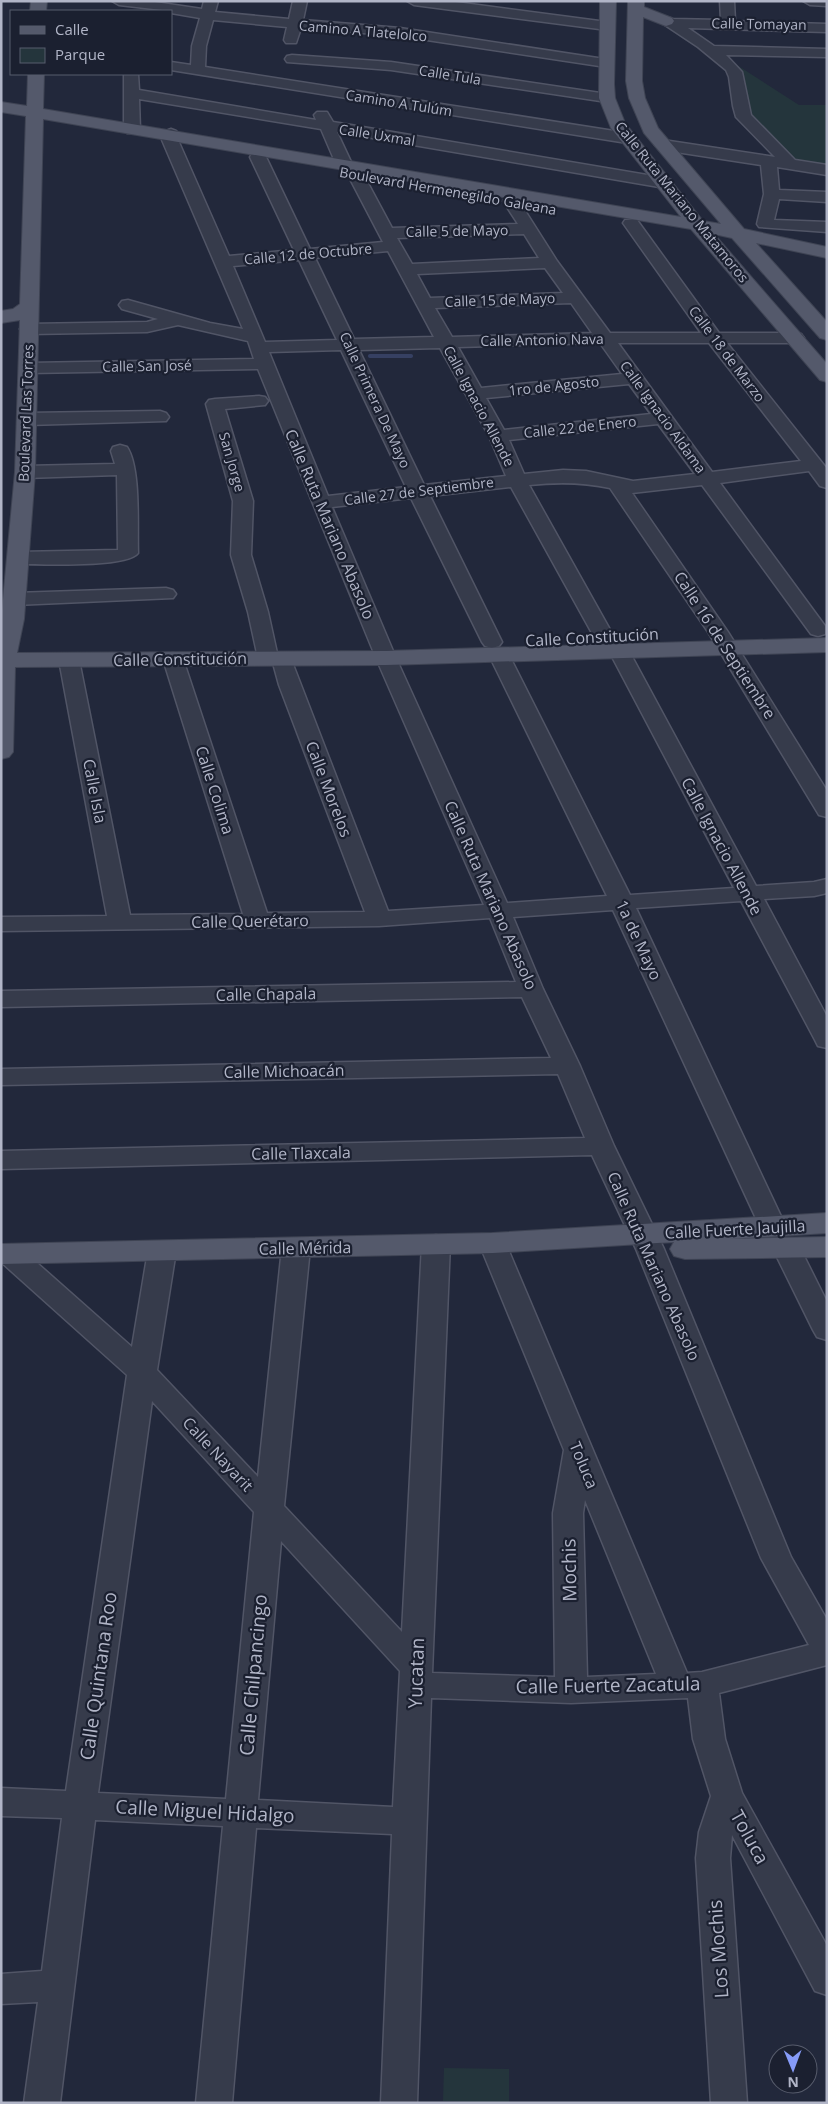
<svg xmlns="http://www.w3.org/2000/svg" width="828" height="2104" viewBox="0 0 828 2104" font-family="'Open Sans',sans-serif">
<style>
.green{fill:#24353c}
.lines{fill:none;stroke-linecap:round;stroke-linejoin:round}
.stream-far1{stroke:#364062;stroke-width:3}
.stream{stroke:#364062;stroke-width:4}
.minor-casing{stroke:#515566;stroke-width:3}
.major-casing{stroke:#3f4454;stroke-width:2}
.minor{fill:#363b4b;fill-rule:evenodd}
.major{fill:#54596b;fill-rule:evenodd}
.labels{text-anchor:middle;stroke-width:4.5;stroke-linejoin:round;paint-order:stroke}
.far-street-label{font-size:14px;fill:#b1b5c7;stroke:#1b2030}
.street-label{font-size:16px;fill:#b1b5c7;stroke:#1b2030}
.near-street-label{font-size:19px;fill:#b1b5c7;stroke:#1b2030}
</style>
<rect width="100%" height="100%" fill="#22283b"/>
<!-- green -->
<g class="green">
<polygon points="737,65 799,105 827,105 827,168 791,161 747,117"/>
<polygon points="444,2068 509,2069 509,2103 443,2101"/>
</g>
<g class="lines">
<!-- stream-far1 -->
<polyline class="stream-far1" points="370,356 411,356"/>
<!-- stream -->
<polyline class="stream" points="370,356 411,356"/>
<!-- minor casing -->
<g class="minor-casing">
<g id="minor">
<polygon points="112,1 148,1 202,9 204,1 218,1 215,12 289,19 293,1 307,1 303,20 400,28 611,60 613,63 611,66 606,67 400,36 301,28 296,43 286,43 284,40 287,27 213,20 206,46 205,67 627,133 632,135 635,138 632,141 627,143 171,70 171,62 191,65 192,46 200,18 171,13 171,11 119,5"/>
<polygon points="407,1 448,1 607,22 612,23 614,26 612,29 607,30 414,5"/>
<polygon points="720,1 734,1 735,21 827,24 827,32 688,28 714,46 827,49 827,57 726,55 742,72 751,115 795,160 827,165 827,175 777,167 779,190 827,192 827,202 779,199 774,220 827,222 827,232 759,227 757,224 764,194 761,165 663,150 658,148 655,145 658,142 663,140 775,157 736,117 733,106 729,77 726,70 698,47 659,21 661,18 666,17 673,19 721,20"/>
<polygon points="803,1 827,1 827,6 810,5"/>
<polygon points="292,55 391,62 607,94 612,95 614,98 612,101 607,102 391,70 287,62 285,59 287,56"/>
<polygon points="124,74 138,74 139,90 316,120 314,115 317,112 327,112 333,122 665,178 671,180 673,183 671,186 665,188 337,132 352,164 350,167 338,167 336,164 321,129 139,99 140,130 137,133 127,133 124,130"/>
<path d="M 171,129 L 176,131 L 179,134 L 178,140 L 229,256 L 294,250 L 250,157 L 252,154 L 264,154 L 266,157 L 310,249 L 383,242 L 348,175 L 350,172 L 362,172 L 392,228 L 518,224 L 503,201 L 505,198 L 517,198 L 557,261 L 610,333 L 701,333 L 623,223 L 625,220 L 637,220 L 719,333 L 795,333 L 801,334 L 804,338 L 801,342 L 795,343 L 727,343 L 827,469 L 827,488 L 820,486 L 809,471 L 720,483 L 825,626 L 825,634 L 818,636 L 811,634 L 702,485 L 632,493 L 728,632 L 827,791 L 827,817 L 819,815 L 816,810 L 708,632 L 610,488 C 582,482 558,482 529,485 L 613,635 L 610,639 L 603,641 L 596,639 L 593,635 L 511,487 L 430,496 L 502,642 L 499,646 L 492,648 L 485,646 L 482,642 L 411,498 L 332,507 L 396,658 L 507,903 L 607,896 L 489,655 L 492,651 L 499,649 L 506,651 L 509,655 L 630,895 L 734,888 L 609,651 L 612,647 L 619,645 L 626,647 L 629,651 L 756,886 L 814,882 L 827,879 L 827,893 L 814,896 L 764,899 L 827,1017 L 827,1048 L 818,1046 L 815,1040 L 741,901 L 636,908 L 786,1227 L 782,1233 L 773,1236 L 764,1233 L 760,1227 L 613,910 L 513,917 L 543,989 L 580,1066 L 614,1146 L 664,1249 L 791,1557 L 827,1620 L 827,1665 L 719,1693 L 725,1739 L 742,1793 L 827,1946 L 827,1995 L 815,1991 L 732,1835 L 730,1858 L 747,2103 L 711,2103 L 696,1858 L 699,1832 L 711,1796 L 693,1739 L 688,1698 L 571,1703 L 431,1698 L 417,2103 L 381,2103 L 392,1834 L 256,1828 L 232,2103 L 196,2103 L 223,1826 L 95,1820 L 60,2103 L 24,2103 L 38,2002 L 1,2004 L 1,1974 L 42,1971 L 62,1818 L 1,1816 L 1,1788 L 66,1791 L 127,1375 L 1,1262 L 1,1247 L 9,1245 L 19,1247 L 132,1347 L 148,1251 L 152,1244 L 162,1242 L 172,1244 L 176,1251 L 157,1370 L 258,1477 L 282,1248 L 286,1241 L 296,1239 L 306,1241 L 310,1248 L 284,1506 L 402,1632 L 422,1244 L 426,1238 L 436,1235 L 446,1238 L 450,1244 L 432,1673 L 555,1677 L 553,1513 L 564,1450 L 479,1243 L 483,1237 L 493,1234 L 503,1237 L 687,1673 L 702,1672 L 809,1645 L 761,1558 L 636,1249 L 592,1155 L 1,1169 L 1,1151 L 585,1138 L 558,1074 L 1,1085 L 1,1069 L 551,1058 L 522,997 L 1,1007 L 1,991 L 516,982 L 490,918 L 379,926 L 1,931 L 1,917 L 107,916 L 59,660 L 62,656 L 69,654 L 76,656 L 79,660 L 130,915 L 243,914 L 163,659 L 166,655 L 173,653 L 180,655 L 183,659 L 267,913 L 365,912 L 279,685 L 273,663 L 261,662 L 258,658 L 248,612 L 231,555 L 233,501 L 206,404 L 209,400 L 215,399 L 259,396 L 265,397 L 268,401 L 265,405 L 225,409 L 253,501 L 251,555 L 268,612 L 277,653 L 289,654 L 301,685 L 388,911 L 484,905 L 376,658 L 258,369 L 29,373 L 23,372 L 20,368 L 23,364 L 29,363 L 254,359 L 248,341 L 178,325 L 147,332 L 29,334 L 23,333 L 20,329 L 23,325 L 29,324 L 147,322 L 158,319 L 122,309 L 119,305 L 122,301 L 128,300 L 210,323 L 243,329 L 162,140 L 166,131 ZM 524,234 L 539,258 L 412,264 L 397,238 ZM 388,251 L 434,337 L 354,339 L 315,258 ZM 299,260 L 337,340 L 265,342 L 233,266 ZM 545,268 L 563,293 L 430,298 L 417,274 ZM 571,303 L 592,333 L 452,337 L 435,308 ZM 600,343 L 622,374 L 481,388 L 458,347 ZM 618,343 L 709,343 L 801,461 L 712,472 ZM 440,348 L 489,436 L 506,476 L 424,485 L 359,350 ZM 341,350 L 406,487 L 328,496 L 269,352 ZM 629,384 L 651,414 L 504,430 L 486,398 ZM 658,424 L 695,474 L 633,481 L 586,471 L 563,470 L 524,474 L 509,440 ZM 152,1401 L 254,1512 L 226,1799 L 98,1793 ZM 585,1500 L 656,1674 L 587,1677 L 583,1513 ZM 281,1541 L 400,1671 L 393,1807 L 258,1800 Z"/>
<polygon points="160,411 166,413 169,417 166,421 27,425 21,423 18,419 21,415 27,413"/>
<path d="M 120,445 L 127,447 C 141,468 137,526 138,553 C 127,568 40,564 18,564 L 11,562 L 8,558 L 11,554 L 18,552 L 118,550 L 117,475 L 25,478 L 18,476 L 16,472 L 18,468 L 25,466 L 115,464 L 111,451 L 113,447 Z"/>
<polygon points="166,588 173,590 176,594 173,598 15,605 8,603 5,599 8,595 15,593"/>
<polygon points="787,1240 797,1242 827,1302 827,1340 817,1337 813,1330 773,1249 777,1242"/>
</g>
</g>
<!-- major casing -->
<g class="major-casing">
<g id="major">
<polygon points="31,1 47,1 46,11 30,11"/>
<polygon points="600,1 616,1 614,84 615,98 625,123 703,221 721,224 644,133 629,98 626,81 628,1 644,1 644,7 672,18 674,21 672,24 666,26 643,17 642,81 645,98 658,128 744,229 827,247 827,258 756,243 827,322 827,340 820,338 732,238 714,234 827,364 827,382 820,380 691,229 43,119 35,472 24,619 17,653 386,651 827,638 827,652 386,665 15,667 13,752 9,757 1,759 1,621 15,472 20,320 1,323 1,311 13,309 20,304 26,116 1,112 1,102 27,106 28,74 44,74 43,109 681,217 611,128 599,98"/>
<polygon points="827,1213 827,1233 729,1239 827,1237 827,1257 685,1259 674,1256 670,1249 674,1242 493,1253 1,1264 1,1244 493,1233"/>
</g>
</g>
<!-- minor -->
<use href="#minor" class="minor"/>
<!-- major -->
<use href="#major" class="major"/>
</g>
<g class="labels">
<!-- far-street labels -->
<g class="far-street-label">
<text transform="translate(759 24) rotate(1)" y="5">Calle Tomayan</text>
<text transform="translate(363 31) rotate(5)" y="5">Camino A Tlatelolco</text>
<text transform="translate(450 75) rotate(9)" y="5">Calle Tula</text>
<text transform="translate(399 103) rotate(9)" y="5">Camino A Tulúm</text>
<text transform="translate(377 135) rotate(9)" y="5">Calle Uxmal</text>
<text transform="translate(448 191) rotate(10)" y="5">Boulevard Hermenegildo Galeana</text>
<text transform="translate(682 202) rotate(51)" y="5">Calle Ruta Mariano Matamoros</text>
<text transform="translate(457 231) rotate(-1)" y="5">Calle 5 de Mayo</text>
<text transform="translate(308 254) rotate(-5)" y="5">Calle 12 de Octubre</text>
<text transform="translate(500 300) rotate(-2)" y="5">Calle 15 de Mayo</text>
<text transform="translate(542 340) rotate(-1)" y="5">Calle Antonio Nava</text>
<text transform="translate(727 354) rotate(53)" y="5">Calle 18 de Marzo</text>
<text transform="translate(147 366) rotate(-1)" y="5">Calle San José</text>
<text transform="translate(554 386) rotate(-6)" y="5">1ro de Agosto</text>
<text transform="translate(375 400) rotate(65)" y="5">Calle Primera De Mayo</text>
<text transform="translate(479 406) rotate(62)" y="5">Calle Ignacio Allende</text>
<text transform="translate(26 413) rotate(-88)" y="5">Boulevard Las Torres</text>
<text transform="translate(663 417) rotate(54)" y="5">Calle Ignacio Aldama</text>
<text transform="translate(580 427) rotate(-6)" y="5">Calle 22 de Enero</text>
<text transform="translate(232 462) rotate(74)" y="5">San Jorge</text>
<text transform="translate(419 491) rotate(-7)" y="5">Calle 27 de Septiembre</text>
</g>
<!-- street labels -->
<g class="street-label">
<text transform="translate(330 524) rotate(67)" y="6">Calle Ruta Mariano Abasolo</text>
<text transform="translate(592 637) rotate(-3)" y="6">Calle Constitución</text>
<text transform="translate(725 645) rotate(57)" y="6">Calle 16 de Septiembre</text>
<text transform="translate(180 659) rotate(-1)" y="6">Calle Constitución</text>
<text transform="translate(329 789) rotate(69)" y="6">Calle Morelos</text>
<text transform="translate(215 790) rotate(72)" y="6">Calle Colima</text>
<text transform="translate(95 791) rotate(79)" y="6">Calle Isla</text>
<text transform="translate(722 846) rotate(62)" y="6">Calle Ignacio Allende</text>
<text transform="translate(491 895) rotate(66)" y="6">Calle Ruta Mariano Abasolo</text>
<text transform="translate(250 921) rotate(-1)" y="6">Calle Querétaro</text>
<text transform="translate(639 940) rotate(65)" y="6">1a de Mayo</text>
<text transform="translate(266 994) rotate(-1)" y="6">Calle Chapala</text>
<text transform="translate(284 1071) rotate(-1)" y="6">Calle Michoacán</text>
<text transform="translate(301 1153) rotate(-1)" y="6">Calle Tlaxcala</text>
<text transform="translate(735 1229) rotate(-3)" y="6">Calle Fuerte Jaujilla</text>
<text transform="translate(305 1248) rotate(-1)" y="6">Calle Mérida</text>
<text transform="translate(654 1266) rotate(66)" y="6">Calle Ruta Mariano Abasolo</text>
<text transform="translate(218 1454) rotate(47)" y="6">Calle Nayarit</text>
<text transform="translate(584 1465) rotate(67)" y="6">Toluca</text>
</g>
<!-- near-street labels -->
<g class="near-street-label">
<text transform="translate(569 1570) rotate(-91)" y="7">Mochis</text>
<text transform="translate(416 1673) rotate(-88)" y="7">Yucatan</text>
<text transform="translate(253 1675) rotate(-85)" y="7">Calle Chilpancingo</text>
<text transform="translate(98 1676) rotate(-82)" y="7">Calle Quintana Roo</text>
<text transform="translate(608 1685) rotate(-1)" y="7">Calle Fuerte Zacatula</text>
<text transform="translate(205 1811) rotate(3)" y="7">Calle Miguel Hidalgo</text>
<text transform="translate(750 1837) rotate(61)" y="7">Toluca</text>
<text transform="translate(718 1949) rotate(-94)" y="7">Los Mochis</text>
</g>
</g>
<!-- border -->
<rect width="828" height="2104" fill="none" stroke="#b1b5c7" stroke-width="5"/>
<!-- legend -->
<rect x="10" y="10" width="162" height="65" fill="#1b2030" stroke="#575c6c"/>
<rect x="20" y="26" width="25" height="8" fill="#54596b" stroke="#575c6c"/>
<text x="55" y="35" font-size="15" fill="#b1b5c7">Calle</text>
<rect x="20" y="48" width="25" height="15" fill="#24353c" stroke="#575c6c"/>
<text x="55" y="60" font-size="15" fill="#b1b5c7">Parque</text>
<!-- north arrow -->
<g transform="translate(793 2069) rotate(179)"><circle r="24" fill="#1b2030" stroke="#575c6c"/>
<path d="M0-4L9 19L0 12L-9 19Z" fill="#869bf8"/>
<text y="-8" font-size="14" font-weight="bold" text-anchor="middle" fill="#b1b5c7">N</text>
</g>
</svg>
